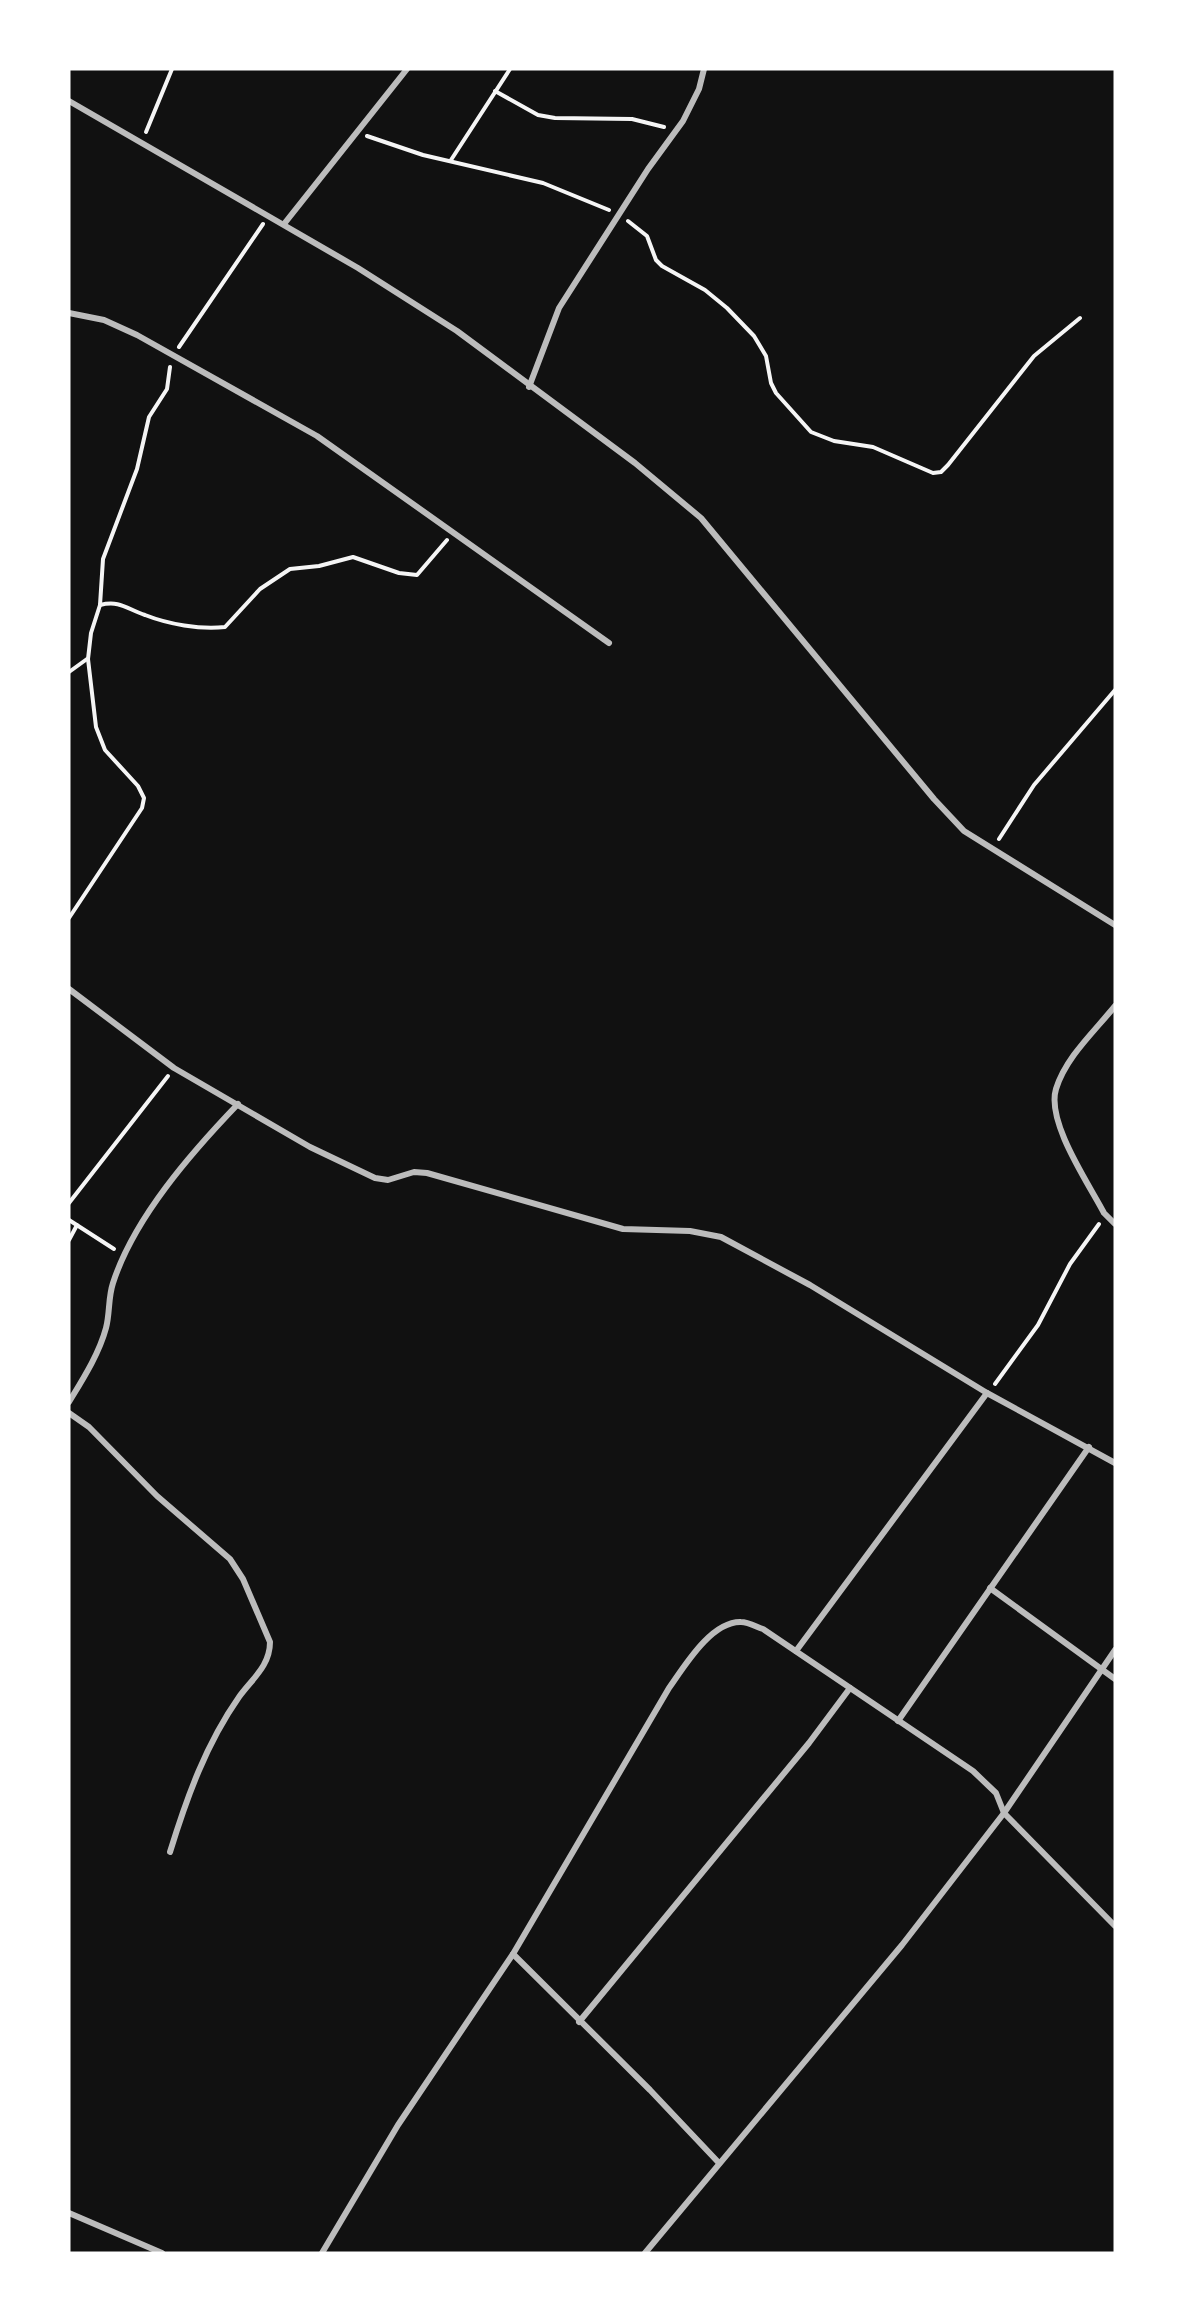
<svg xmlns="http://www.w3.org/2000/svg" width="1184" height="2322" viewBox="0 0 1184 2322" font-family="Overpass,sans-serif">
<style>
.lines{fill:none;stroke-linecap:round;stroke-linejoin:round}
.path{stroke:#f5f5f5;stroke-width:4}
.minor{stroke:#bcbcbc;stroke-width:6}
</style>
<rect width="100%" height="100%" fill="#111"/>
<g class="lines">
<!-- path -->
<g class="path">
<polyline points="495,91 538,115 555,118 632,119 664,127"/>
<polyline points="146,132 172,69"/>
<polyline points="367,136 423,155 543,183 609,210"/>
<polyline points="451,160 510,69"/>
<polyline points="628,221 647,236 656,260 662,266 705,290 727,308 754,336 766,356 771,383 776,393 811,432 834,441 873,447 933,473 941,472 948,465 1034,356 1080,318"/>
<polyline points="179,347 263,224"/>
<path d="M 100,605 C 120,600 127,609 145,615 C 168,624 200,630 225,627 L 260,589 L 290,569 L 319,566 L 353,557 L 399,573 L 417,575 L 447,540"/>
<polyline points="69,672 87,659"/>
<polyline points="999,839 1034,785 1115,690"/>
<polyline points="69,918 142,808 144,798 138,786 105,750 96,727 88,659 91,633 100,605 103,559 137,469 149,417 167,389 170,367"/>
<polyline points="69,1203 168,1076"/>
<polyline points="69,1220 114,1249"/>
<polyline points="69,1240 77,1225"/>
<polyline points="995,1384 1038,1325 1070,1264 1099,1224"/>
</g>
<!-- minor -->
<g class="minor">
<polyline points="69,101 358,268 457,331 635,463 701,518 934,799 964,831 1115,925"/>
<polyline points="284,224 407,69"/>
<polyline points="69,313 104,320 137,335 317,436 609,643"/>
<polyline points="529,387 559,308 648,169 683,121 699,89 704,69"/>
<polyline points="69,989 174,1068 310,1147 375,1178 388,1180 414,1172 427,1173 623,1229 690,1231 721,1237 810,1285 987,1393 1115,1463"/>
<path d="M 1115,1006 C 1094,1032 1066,1057 1056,1089 C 1046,1122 1089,1184 1104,1213 L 1115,1224"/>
<path d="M 69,1402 C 83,1379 99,1354 106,1328 C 110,1313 108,1298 113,1283 C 134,1218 191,1153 238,1104"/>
<path d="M 69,1413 L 89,1427 L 157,1496 L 230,1559 L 243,1579 L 270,1642 C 270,1666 252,1679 239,1697 C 206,1744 187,1797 170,1852"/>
<polyline points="990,1588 1115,1679"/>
<polyline points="796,1651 987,1393"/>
<polyline points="898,1721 1089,1447"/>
<polyline points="513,1954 650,2090 719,2163"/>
<polyline points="579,2022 809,1743 850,1688"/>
<polyline points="69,2213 162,2253"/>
<path d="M 322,2253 L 398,2125 L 513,1954 L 669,1688 C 684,1667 711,1621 741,1622 C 748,1622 757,1627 763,1629 L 973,1771 L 996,1793 L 1004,1813 L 1115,1926"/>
<polyline points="645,2253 902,1945 1004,1813 1115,1650"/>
</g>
</g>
<!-- border -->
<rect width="1184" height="2322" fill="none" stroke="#ffffff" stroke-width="141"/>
</svg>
